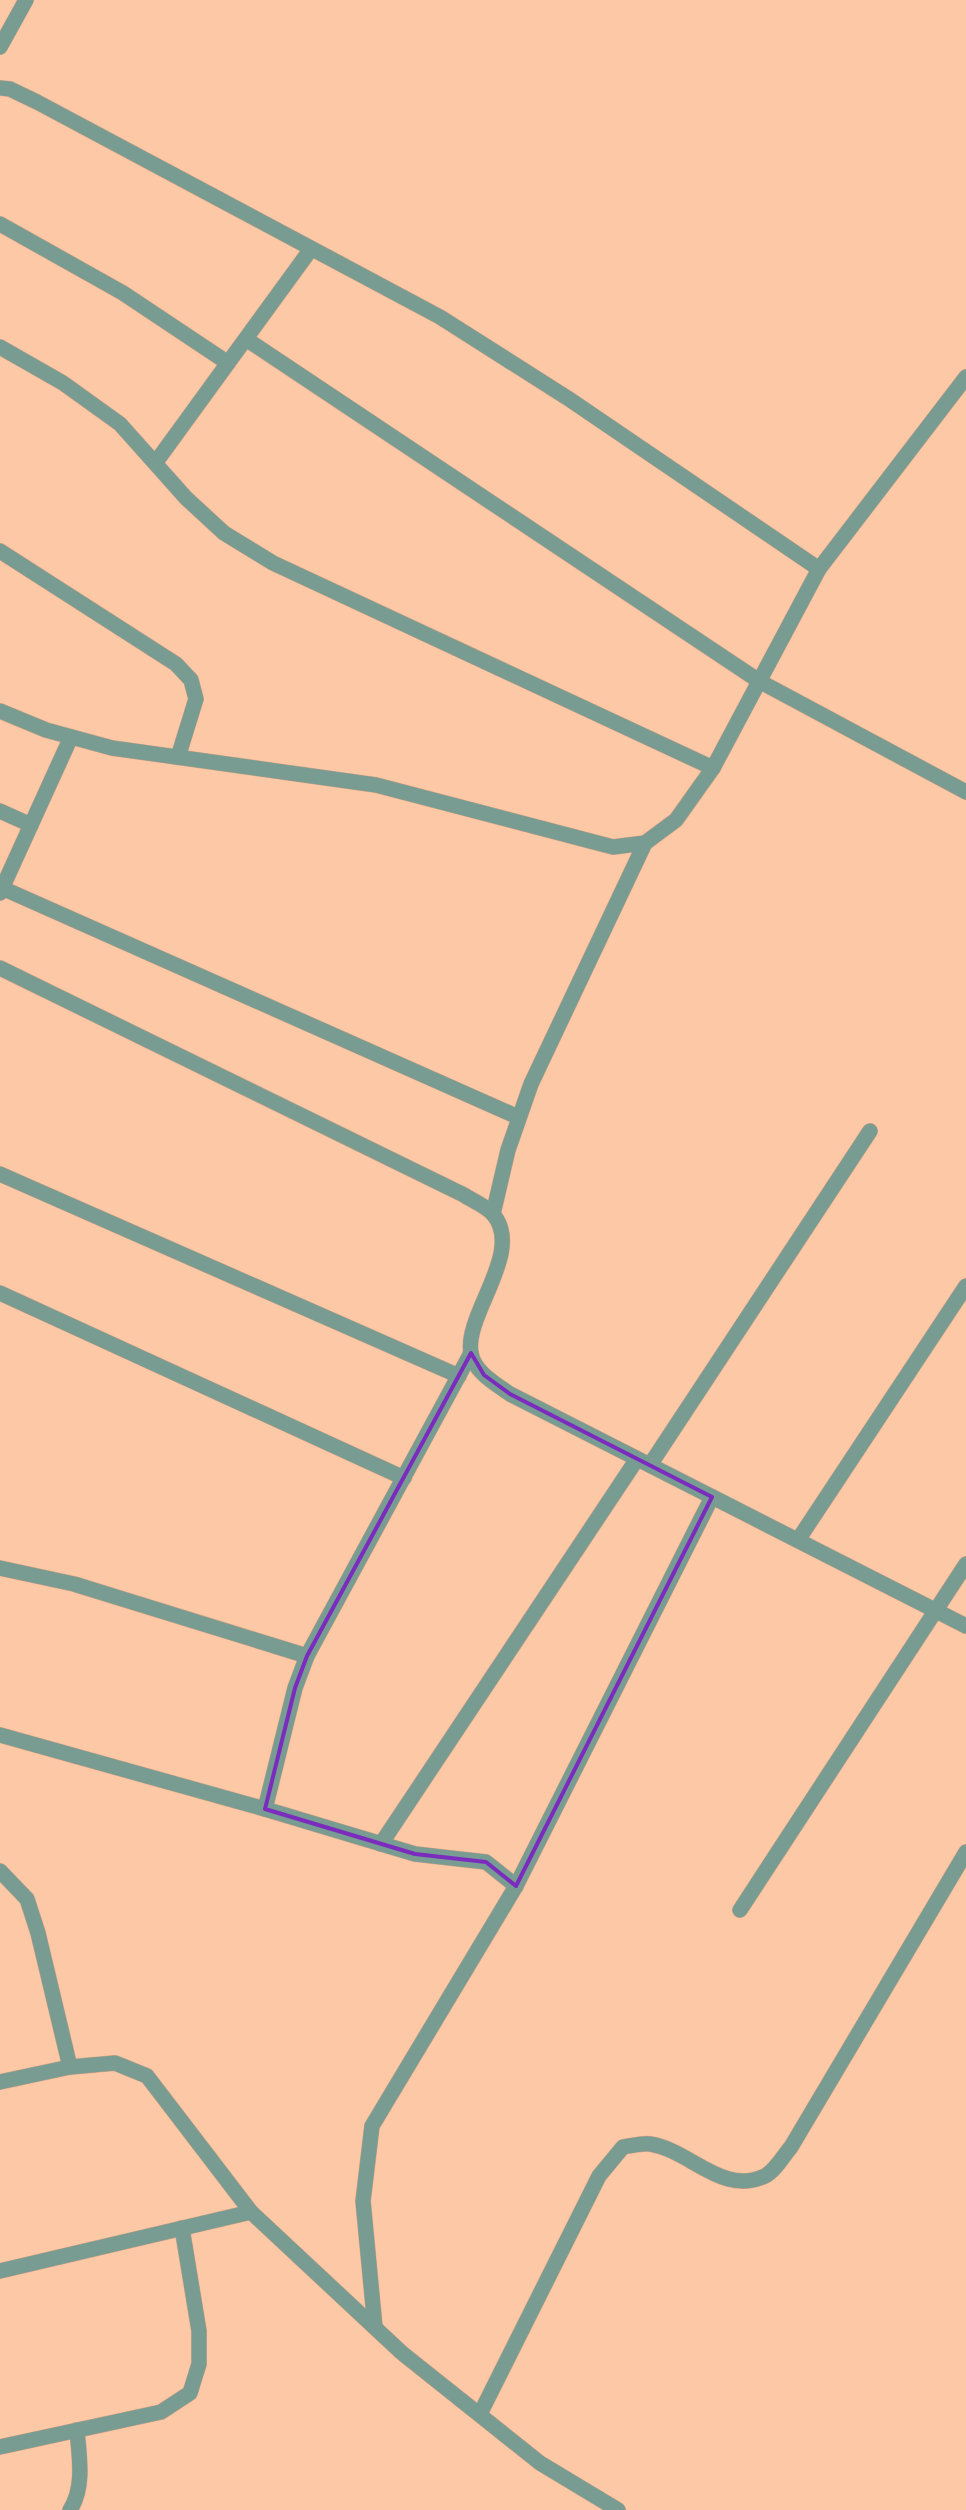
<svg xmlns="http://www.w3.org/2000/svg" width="966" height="2510" viewBox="0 0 966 2510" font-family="Ubuntu,sans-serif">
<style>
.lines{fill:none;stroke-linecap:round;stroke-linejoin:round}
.street-casing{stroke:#d5a588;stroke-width:16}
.street{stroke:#789c91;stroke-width:15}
.marked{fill:none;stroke:#7b2cbf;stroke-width:4;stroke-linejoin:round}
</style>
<rect width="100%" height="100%" fill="#fdc8a6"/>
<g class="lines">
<!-- street casing -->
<g class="street-casing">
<g id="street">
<polyline points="0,47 26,0"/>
<polyline points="0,88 10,89 37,102 440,317 569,399 819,569"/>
<polyline points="0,224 123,293 228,363"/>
<polyline points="246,339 759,681 966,792"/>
<polyline points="0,347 63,383 120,424 186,498 224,533 273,563 713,768"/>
<polyline points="156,462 311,249"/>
<polyline points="0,551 176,664 191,680 196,699 178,757"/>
<polyline points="0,711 46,730 112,748 376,785 613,847 645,843 676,820 713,768 819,569 966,377"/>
<polyline points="0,811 31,825"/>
<polyline points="2,888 518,1117"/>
<polyline points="0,893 71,737"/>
<path d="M 0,968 L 464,1195 C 473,1201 486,1206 493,1214 C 525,1252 464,1314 471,1353 C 474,1372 496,1384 510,1394 L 966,1626"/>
<polyline points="0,1174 459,1376"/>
<polyline points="493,1214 508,1150 531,1084 645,843"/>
<polyline points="0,1293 404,1478"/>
<polyline points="650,1465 870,1131"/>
<polyline points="798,1540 966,1286"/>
<polyline points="0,1568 74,1584 307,1656"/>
<polyline points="0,1735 265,1809 415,1854 486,1862 516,1886 712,1497"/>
<polyline points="265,1809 295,1688 307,1656 471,1353"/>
<polyline points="381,1844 637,1459"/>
<polyline points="0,1871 27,1899 38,1933 70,2067"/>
<polyline points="740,1910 966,1564"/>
<polyline points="0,2082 70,2067 115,2063 147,2076 251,2212 402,2353 540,2463 618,2510"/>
<polyline points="0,2271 251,2212"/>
<polyline points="375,2327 363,2201 372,2126 516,1886"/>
<path d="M 480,2414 L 599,2176 L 623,2147 C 631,2146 642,2143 650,2144 C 690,2150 722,2196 765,2176 C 775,2171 784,2155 791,2147 L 966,1852"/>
<polyline points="0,2447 161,2412 190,2393 199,2364 199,2331 182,2228"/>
<path d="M 70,2510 C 85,2487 79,2456 77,2430"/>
</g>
</g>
<!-- street -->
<use href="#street" class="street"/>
</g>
<!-- marked area -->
<path class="marked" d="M 471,1353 L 484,1375 L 510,1394 L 712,1497 L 516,1886 L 486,1862 L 415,1854 L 265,1809 L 295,1688 L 307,1656 Z"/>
</svg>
